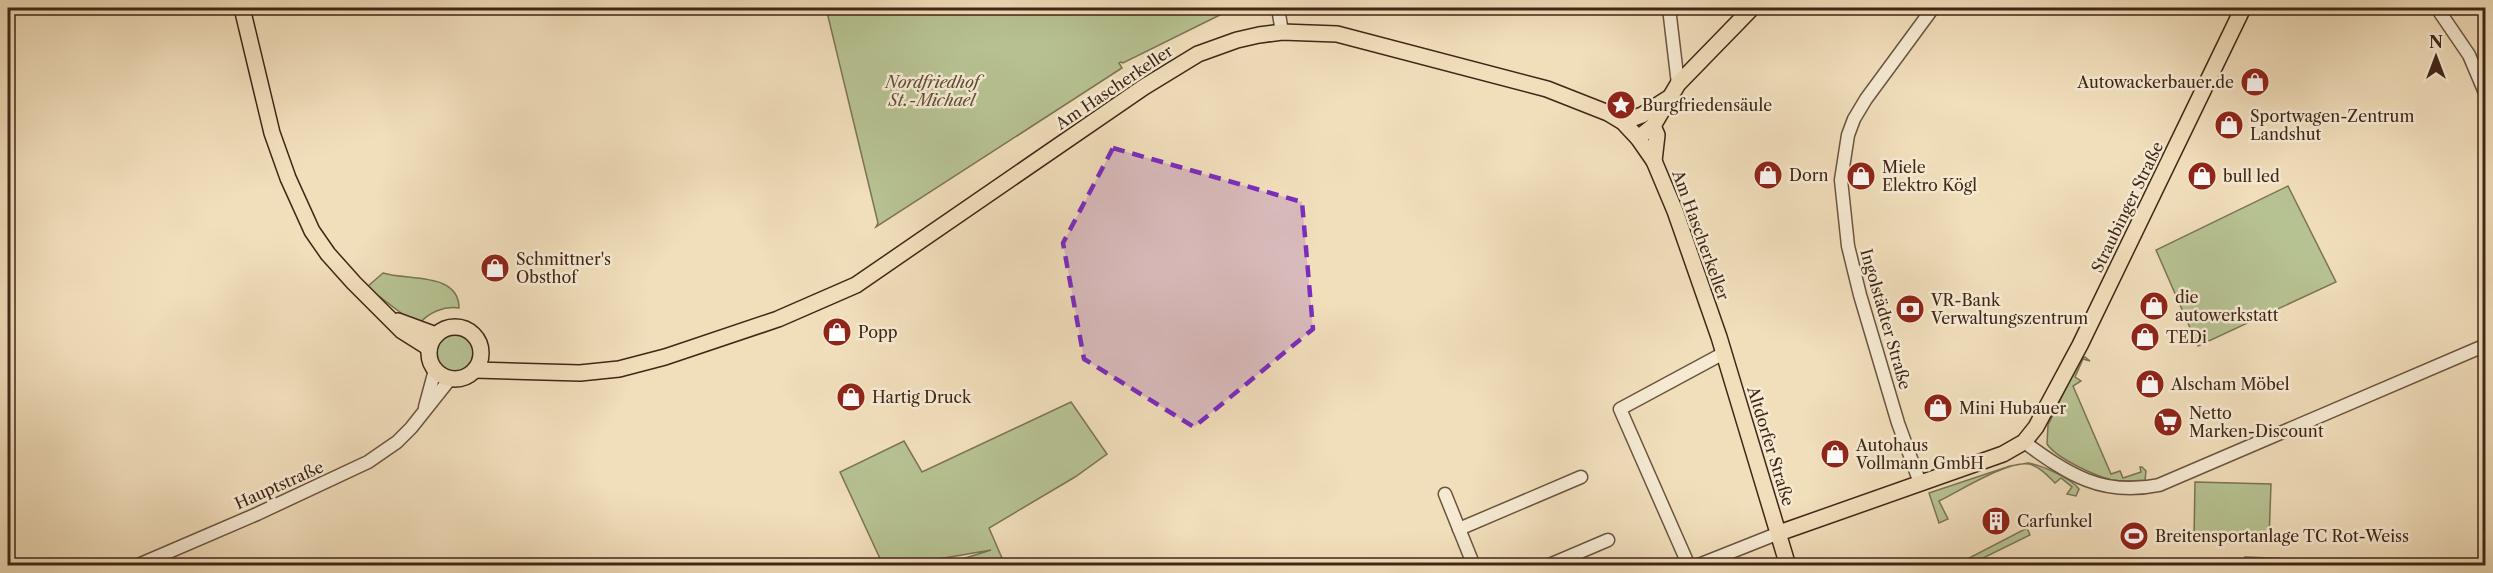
<svg xmlns="http://www.w3.org/2000/svg" width="2493" height="573" viewBox="0 0 2493 573" font-family="'Libre Caslon Text',serif">
<style>
.green{fill:#b7c292;stroke:#7c7454;stroke-width:1.5}
.lines{fill:none;stroke-linecap:round;stroke-linejoin:round}
.minor-casing{stroke:#6c5440;stroke-width:15}
.major-casing{stroke:#402617;stroke-width:18}
.minor{stroke:#f6ead3;stroke-width:12}
.major{stroke:#f1debb;stroke-width:15}
.marked{fill:#7b2cbf;fill-opacity:0.2;stroke:#7b2cbf;stroke-width:4.5;stroke-dasharray:12 8;stroke-linejoin:round}
.labels{text-anchor:middle;stroke-width:5;stroke-linejoin:round;paint-order:stroke}
.park-label{font-size:16px;font-style:italic;fill:#5e4d36;stroke:#f6ead3}
.poi-label{font-size:16px;fill:#402617;stroke:#f6ead3;text-anchor:start}
.street-label{font-size:16px;fill:#402617;stroke:#f6ead3}
</style>
<rect width="100%" height="100%" fill="#f1debb"/>
<filter id="stains"><feTurbulence type="fractalNoise" baseFrequency=".00333" numOctaves="4"/><feColorMatrix values="0 0 0 0 .2 0 0 0 0 .09 0 0 0 0 .02 0 0 0 .5 -.17"/></filter>
<radialGradient id="worn" r=".72"><stop offset=".6" stop-color="#630" stop-opacity="0"/><stop offset="1" stop-color="#630" stop-opacity=".3"/></radialGradient>
<!-- green -->
<g class="green">
<polygon points="826,8 1234,8 1123,63 1121,62 1119,63 1122,68 876,227 878,223"/>
<polygon points="2288,186 2336,282 2198,346 2156,250"/>
<path d="M 383,273 C 408,281 459,272 459,308 C 444,306 429,312 419,324 L 409,319 L 367,287 Z"/>
<circle cx="456" cy="353" r="21"/>
<path d="M 2085,357 L 2090,361 L 2083,359 L 2075,377 L 2081,381 L 2073,386 L 2111,474 L 2120,471 L 2123,478 L 2141,472 L 2140,467 L 2142,467 L 2146,471 L 2145,480 C 2134,481 2123,482 2112,480 C 2095,476 2056,458 2047,444 L 2048,425 L 2080,359 Z"/>
<polygon points="1071,402 1107,454 1075,477 989,528 1005,565 943,565 991,550 903,565 883,565 840,472 904,441 922,472"/>
<path d="M 2028,463 C 2041,465 2071,478 2079,489 L 2076,496 L 2067,494 L 2072,487 L 2061,478 L 2055,483 C 2047,475 2040,467 2029,464 C 2008,460 1958,492 1939,501 L 1948,519 L 1939,523 L 1929,493 L 2010,466 Z"/>
<polygon points="2195,482 2271,484 2269,540 2194,538"/>
<polygon points="2027,528 2030,535 1969,565 1967,559"/>
<polygon points="2245,557 2295,559 2294,565 2245,565"/>
</g>
<g class="lines">
<!-- minor casing -->
<g class="minor-casing">
<g id="minor">
<polyline points="1278,8 1282,32"/>
<polyline points="1669,8 1678,84"/>
<polyline points="2437,8 2469,55 2486,95"/>
<polyline points="425,407 435,370"/>
<path d="M 2024,442 C 2068,474 2102,497 2159,485 L 2486,345"/>
<polyline points="1920,483 1898,423 1860,295 1848,246 1841,180 1848,135 1854,119 1866,99 1933,8"/>
<polyline points="1445,494 1474,566"/>
<polyline points="1459,529 1581,477"/>
<polyline points="136,566 257,514 368,462 397,442 411,428 450,379"/>
<polyline points="1547,566 1608,540"/>
<polyline points="1689,566 1620,409 1724,353"/>
<polyline points="1696,566 1779,533"/>
</g>
</g>
<!-- major casing -->
<g class="major-casing">
<g id="major">
<polyline points="242,8 272,133 288,178 312,231 328,254 354,283 402,331 429,348"/>
<polyline points="1623,122 1642,115 1667,99"/>
<polyline points="1653,126 1657,135 1654,161"/>
<polyline points="1638,138 1653,126 1678,84 1752,8"/>
<polyline points="398,321 436,335"/>
<circle cx="455" cy="353" r="26"/>
<polyline points="475,370 580,373 619,369 665,357 778,319 856,285 1144,87 1198,54 1237,40 1259,35 1282,32 1337,34 1547,89 1608,113 1623,122 1638,138 1654,161 1675,211 1719,337 1788,566"/>
<polyline points="1779,533 2003,454 2024,442 2036,427 2080,345 2243,8"/>
</g>
</g>
<!-- minor -->
<use href="#minor" class="minor"/>
<!-- major -->
<use href="#major" class="major"/>
</g>
<!-- marked area -->
<path class="marked" d="M 1113,148 L 1302,202 L 1313,329 L 1194,427 L 1084,359 L 1063,243 Z"/>
<!-- icons -->
<defs>
<g id="shop-disc" transform="scale(1.5)"><circle r="9.5" fill="#8f2418" stroke="#f6ead3"/><path d="M-5-2.5h2.3a2.7 3.5 0 0 1 5.4 0H5L5.5 6h-11ZM-1.5-2.5h3a1.5 2.3 0 0 0-3 0Z" fill="#fff"/></g>
<g id="sight-disc" transform="scale(1.5)"><circle r="9.5" fill="#8f2418" stroke="#f6ead3"/><path d="M0-6L1.8-2.2L6-1.7L2.9 1.2L3.7 5.4L0 3.3L-3.7 5.4L-2.9 1.2L-6-1.7L-1.8-2.2Z" fill="#fff"/></g>
<g id="bank-disc" transform="scale(1.5)"><circle r="9.5" fill="#8f2418" stroke="#f6ead3"/><path d="M-6-4H6V4H-6ZM0-2.3a2.3 2.3 0 1 0 0 4.6a2.3 2.3 0 1 0 0-4.6Z" fill="#fff"/></g>
<g id="supermarket-disc" transform="scale(1.5)"><circle r="9.5" fill="#8f2418" stroke="#f6ead3"/><path d="M-6-5.5h2.5l.6 2H6L4.5 2H-2.5L-4.4-4H-6ZM-1.5 3.2a1.3 1.3 0 1 0 .1 0ZM3 3.2a1.3 1.3 0 1 0 .1 0Z" fill="#fff"/></g>
<g id="building-disc" transform="scale(1.5)"><circle r="9.5" fill="#8f2418" stroke="#f6ead3"/><path d="M-4-6H4V6H1V3H-1V6H-4ZM-2.5-4.3h1.7v1.8h-1.7ZM.8-4.3h1.7v1.8H.8ZM-2.5-1h1.7V.8h-1.7ZM.8-1h1.7V.8H.8Z" fill="#fff"/></g>
<g id="stadium-disc" transform="scale(1.5)"><circle r="9.5" fill="#8f2418" stroke="#f6ead3"/><path d="M0-5a6.5 5 0 1 0 0 10a6.5 5 0 1 0 0-10ZM-3.5-1.8h7v3.6h-7Z" fill="#fff"/></g>
</defs>
<g fill-rule="evenodd">
<use href="#shop-disc" x="2255" y="82"/>
<use href="#sight-disc" x="1621" y="105"/>
<use href="#shop-disc" x="2229" y="125"/>
<use href="#shop-disc" x="1768" y="175"/>
<use href="#shop-disc" x="1861" y="176"/>
<use href="#shop-disc" x="2202" y="176"/>
<use href="#shop-disc" x="495" y="268"/>
<use href="#shop-disc" x="2154" y="306"/>
<use href="#bank-disc" x="1910" y="309"/>
<use href="#shop-disc" x="837" y="332"/>
<use href="#shop-disc" x="2145" y="337"/>
<use href="#shop-disc" x="2150" y="384"/>
<use href="#shop-disc" x="851" y="397"/>
<use href="#shop-disc" x="1938" y="408"/>
<use href="#supermarket-disc" x="2168" y="422"/>
<use href="#shop-disc" x="1835" y="454"/>
<use href="#building-disc" x="1996" y="521"/>
<use href="#stadium-disc" x="2134" y="536"/>
</g>
<g class="labels">
<!-- park labels -->
<g class="park-label">
<text x="932" y="88">Nordfriedhof<tspan x="932" dy="18">St.-Michael</tspan></text>
</g>
<!-- poi labels -->
<g class="poi-label">
<text x="2234" y="88" text-anchor="end">Autowackerbauer.de</text>
<text x="1642" y="111">Burgfriedensäule</text>
<text x="2250" y="122">Sportwagen-Zentrum<tspan x="2250" dy="18">Landshut</tspan></text>
<text x="1882" y="173">Miele<tspan x="1882" dy="18">Elektro Kögl</tspan></text>
<text x="1789" y="181">Dorn</text>
<text x="2223" y="182">bull led</text>
<text x="516" y="265">Schmittner's<tspan x="516" dy="18">Obsthof</tspan></text>
<text x="2175" y="303">die<tspan x="2175" dy="18">autowerkstatt</tspan></text>
<text x="1931" y="306">VR-Bank<tspan x="1931" dy="18">Verwaltungszentrum</tspan></text>
<text x="858" y="338">Popp</text>
<text x="2166" y="343">TEDi</text>
<text x="2171" y="390">Alscham Möbel</text>
<text x="872" y="403">Hartig Druck</text>
<text x="1959" y="414">Mini Hubauer</text>
<text x="2189" y="419">Netto<tspan x="2189" dy="18">Marken-Discount</tspan></text>
<text x="1856" y="451">Autohaus<tspan x="1856" dy="18">Vollmann GmbH</tspan></text>
<text x="2017" y="527">Carfunkel</text>
<text x="2155" y="542">Breitensportanlage TC Rot-Weiss</text>
</g>
<!-- street labels -->
<g class="street-label">
<text transform="translate(1114 87) rotate(-34)" y="6">Am Hascherkeller</text>
<text transform="translate(2127 207) rotate(-64)" y="6">Straubinger Straße</text>
<text transform="translate(1701 235) rotate(70)" y="6">Am Hascherkeller</text>
<text transform="translate(1886 319) rotate(74)" y="6">Ingolstädter Straße</text>
<text transform="translate(1771 446) rotate(73)" y="6">Altdorfer Straße</text>
<text transform="translate(279 485) rotate(-24)" y="6">Hauptstraße</text>
</g>
</g>
<!-- margin -->
<rect width="2493" height="573" fill="none" stroke="#f1debb" stroke-width="30"/>
<rect x="9" y="9" width="2475" height="555" fill="none" stroke="#402617" stroke-width="3"/>
<rect x="15" y="15" width="2463" height="543" fill="none" stroke="#402617" stroke-width="1.5"/>
<!-- north arrow -->
<g transform="translate(2436 57)" stroke="#f6ead3" stroke-width="4.5" paint-order="stroke">
<path d="M0-4.5L10 22L0 15L-10 22Z" fill="#402617"/>
<text y="-9" font-size="16" font-weight="bold" text-anchor="middle" fill="#402617">N</text>
</g>
<rect width="100%" height="100%" filter="url(#stains)"/>
<rect width="100%" height="100%" fill="url(#worn)"/>
</svg>
